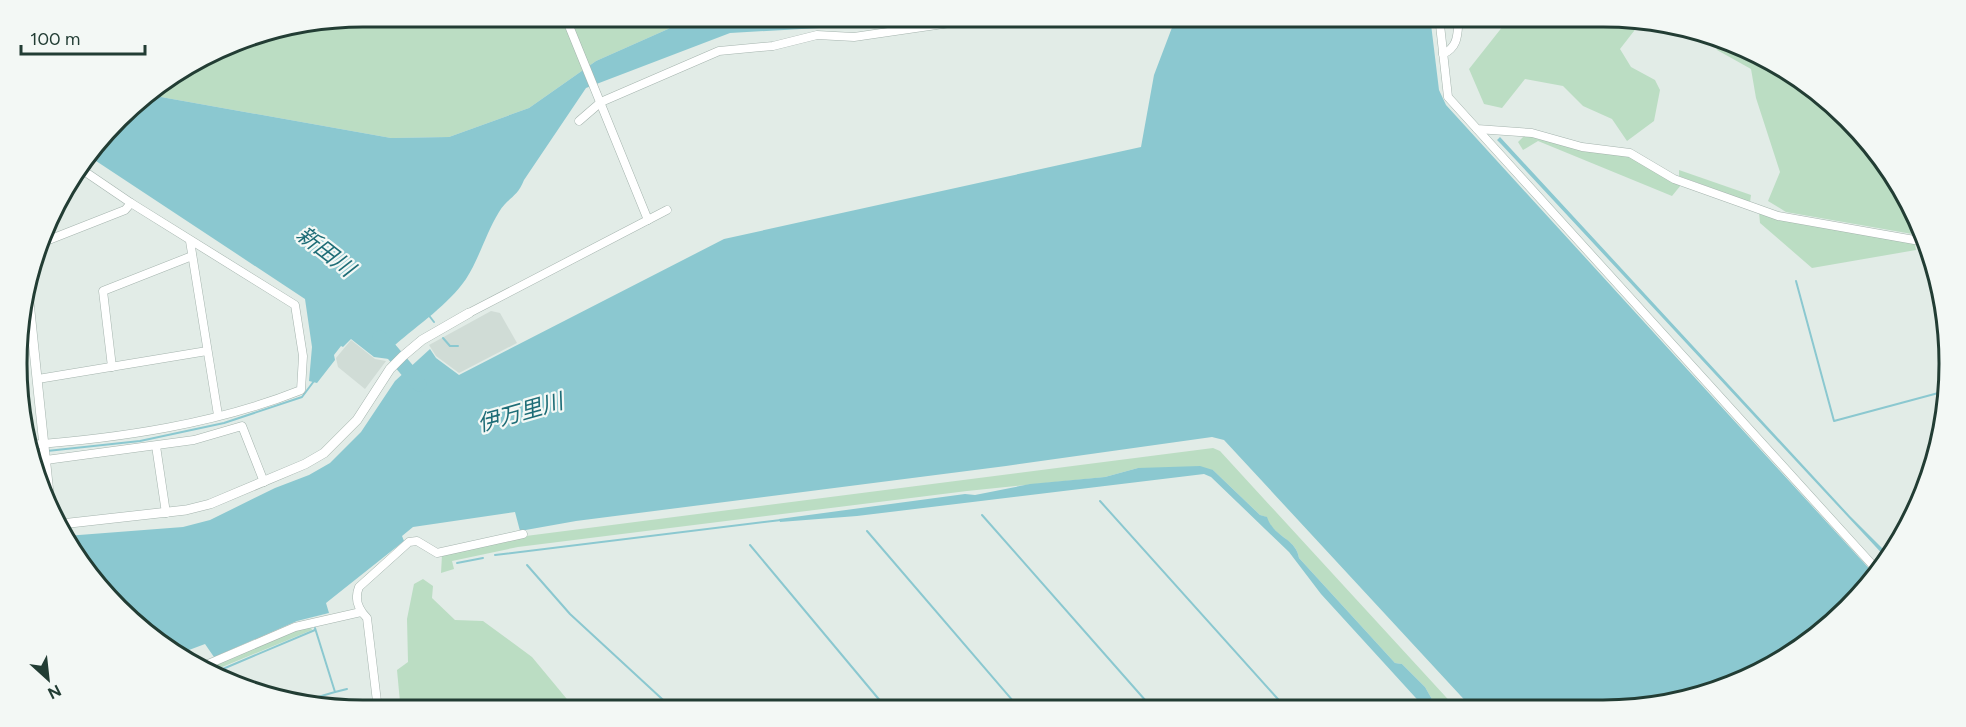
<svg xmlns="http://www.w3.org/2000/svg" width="1966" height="727" viewBox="0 0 1966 727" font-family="Figtree,'Noto Sans JP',sans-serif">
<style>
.built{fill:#d0dcd6}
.green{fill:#bbddc3}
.water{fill:#8bc8d0}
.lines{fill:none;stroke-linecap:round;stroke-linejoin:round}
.stream{stroke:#8bc8d0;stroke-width:2}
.river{stroke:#8bc8d0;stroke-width:15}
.minor-casing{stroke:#a5b4ae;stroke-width:9}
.tertiary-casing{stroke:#a5b4ae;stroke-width:10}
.minor{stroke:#fff;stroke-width:8}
.tertiary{stroke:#fff;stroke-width:9}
.labels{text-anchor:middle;stroke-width:4.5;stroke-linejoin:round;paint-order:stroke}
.water-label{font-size:22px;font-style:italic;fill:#1e6d77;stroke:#f3f8f5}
.rim{fill:none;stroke:#223d34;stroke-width:3}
</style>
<rect width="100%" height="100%" fill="#e2ece7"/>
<!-- built -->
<g class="built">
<polygon points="491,311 500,313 517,343 459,373 436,356 429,345"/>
<polygon points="351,340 375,359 386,361 365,389 338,367 336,358"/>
</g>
<!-- green -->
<g class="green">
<polygon points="1602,16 1641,22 1620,49 1631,67 1655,80 1660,90 1654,121 1627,141 1612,119 1583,106 1563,86 1525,79 1502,108 1484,104 1469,69 1507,21 1502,17"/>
<polygon points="363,17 687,17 668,29 596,61 529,108 449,137 391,138 161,97 152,93 252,35"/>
<polygon points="1714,39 1814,88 1903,190 1918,235 1786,212 1768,201 1780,172 1756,98 1751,69 1717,50"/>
<polygon points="1524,136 1536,136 1580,150 1632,157 1681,185 1672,196 1538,141 1523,150 1518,142"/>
<polygon points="1679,170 1751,195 1750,202 1679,176"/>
<polygon points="1759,212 1779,219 1915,244 1916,250 1812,268 1760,223"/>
<path d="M 1213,448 L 1220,451 L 1456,708 L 1437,708 L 1425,687 L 1402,664 L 1395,663 L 1299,558 C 1296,538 1274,538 1266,517 L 1260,515 L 1213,470 L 1138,468 L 1105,477 L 967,491 L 518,547 L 452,561 L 454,569 L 441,573 L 442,555 L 518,537 Z"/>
<polygon points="423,579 433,586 432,598 455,620 483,621 532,657 576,710 405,710 400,702 397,670 408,662 407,619 414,584"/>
<polygon points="310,625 312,630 215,670 209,667"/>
</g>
<!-- water -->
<g class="water">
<polygon points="1430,16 1439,90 1446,105 1875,575 1832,624 1756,675 1648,707 1472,708 1224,440 1212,437 1006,466 576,521 520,531 515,512 413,527 402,536 404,541 326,603 329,613 297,621 214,657 205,644 181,653 153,639 75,556 66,536 183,527 210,520 275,488 309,475 330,463 361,432 395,381 430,349 436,358 459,375 724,239 1141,147 1154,75 1176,17"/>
<path d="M 687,17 L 930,17 L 872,25 L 730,33 L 586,88 L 524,180 C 517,198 507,198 499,212 C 486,233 479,259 466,279 C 448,305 419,324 395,345 L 397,348 L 389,359 L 374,357 L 351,339 L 343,347 L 341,346 L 334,355 L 335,360 L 317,383 L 309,381 L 312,347 L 305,299 L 90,157 L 135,102 L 152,93 L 161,97 L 391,138 L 449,137 L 529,108 L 596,61 L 668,29 Z"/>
<polygon points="1500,137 1850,516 1891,557 1888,560 1501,144 1497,140"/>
<path d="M 1200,466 L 1213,470 L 1260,515 L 1267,517 C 1274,538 1296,538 1299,558 L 1395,663 L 1402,664 L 1425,687 L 1437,708 L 1425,708 L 1321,594 L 1289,552 L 1211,477 L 1204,474 L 857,516 L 780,522 L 779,519 L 965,494 L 975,495 L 1030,484 L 1105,477 L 1138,468 Z"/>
</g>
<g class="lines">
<!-- stream -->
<g class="stream">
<polyline points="1796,281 1834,421 1942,392"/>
<polyline points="427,313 434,322"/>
<polyline points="443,338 450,346 458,346"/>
<polyline points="47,451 140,441 224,423 302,397 314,381"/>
<polyline points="32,453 41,452"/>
<polyline points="1100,501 1286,708"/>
<polyline points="982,515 1153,709"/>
<polyline points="867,531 1020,709"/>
<polyline points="750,545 887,709"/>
<polyline points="495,555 781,520"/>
<polyline points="457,563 483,558"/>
<polyline points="527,565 570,614 674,710"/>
<polyline points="218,671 315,630"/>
<polyline points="335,692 347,689"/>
<polyline points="301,702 335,692 315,628"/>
</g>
<!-- river -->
<polyline class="river" points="380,338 419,384"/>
<!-- minor casing -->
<g class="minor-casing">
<g id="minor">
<polyline points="565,16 648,220"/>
<polyline points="1439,16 1448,97 1477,129 1532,133 1582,147 1630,153 1674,179 1778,216 1920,241"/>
<path d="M 1443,54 C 1460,46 1457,32 1459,16"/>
<polyline points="579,121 601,102 719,51 773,46 817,35 854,37 998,16"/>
<polyline points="1477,129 1878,571"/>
<polyline points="46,241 125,210 131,203"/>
<polyline points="190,241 218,415"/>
<polyline points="469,313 667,210"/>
<polyline points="112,367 103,291 192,256"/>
<polyline points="38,379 207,351"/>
<path d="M 29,445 C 120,438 216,424 301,390 L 303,356 L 295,305 L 131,203 L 81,169"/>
<polyline points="156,446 166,513"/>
<polyline points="46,460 194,440 242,426 264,482"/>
<polyline points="206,665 295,627 361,612"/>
<path d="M 378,710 L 367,618 C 358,609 354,599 359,587 L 409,542 L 417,541 L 437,553 L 523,534"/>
</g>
</g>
<!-- tertiary casing -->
<g class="tertiary-casing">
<g id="tertiary">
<polyline points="28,292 49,494"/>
<polyline points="61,524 186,510 210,504 305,464 324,453 357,420 390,369 403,356 422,340 469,313"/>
</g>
</g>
<!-- minor -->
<use href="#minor" class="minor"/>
<!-- tertiary -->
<use href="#tertiary" class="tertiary"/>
</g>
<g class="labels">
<!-- water labels -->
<g class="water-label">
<text transform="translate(326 251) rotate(38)" y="8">新田川</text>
<text transform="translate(520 412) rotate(-16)" y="8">伊万里川</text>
</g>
</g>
<!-- crop -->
<path d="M0 0H1966V727H0ZM363 27H1603A336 336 0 0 1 1939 363V364A336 336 0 0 1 1603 700H363A336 336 0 0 1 27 364V363A336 336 0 0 1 363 27Z" fill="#f3f8f5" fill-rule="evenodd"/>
<path class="rim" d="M363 27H1603A336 336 0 0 1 1939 363V364A336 336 0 0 1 1603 700H363A336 336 0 0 1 27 364V363A336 336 0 0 1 363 27Z"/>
<!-- north arrow -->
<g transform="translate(48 679) rotate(153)" stroke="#f3f8f5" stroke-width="4.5" paint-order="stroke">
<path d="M0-4.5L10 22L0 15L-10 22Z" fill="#223d34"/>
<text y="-9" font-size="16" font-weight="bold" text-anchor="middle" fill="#223d34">N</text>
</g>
<!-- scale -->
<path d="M21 45v9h124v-9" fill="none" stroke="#223d34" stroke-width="3"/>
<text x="30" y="45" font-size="18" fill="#223d34" stroke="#f3f8f5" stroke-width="4.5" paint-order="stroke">100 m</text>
</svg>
